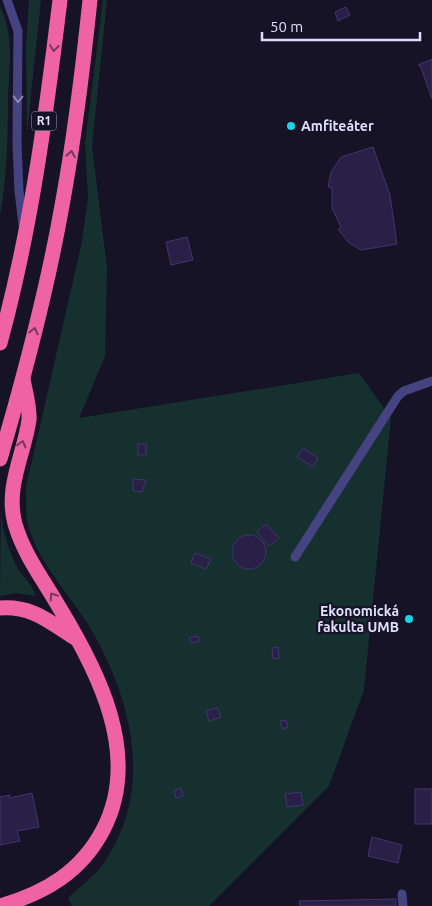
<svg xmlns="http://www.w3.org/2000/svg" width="432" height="906" viewBox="0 0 432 906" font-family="Ubuntu,sans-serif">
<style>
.green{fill:#16302f}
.building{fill:#282046;stroke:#41356f}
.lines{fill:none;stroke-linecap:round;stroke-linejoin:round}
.service{stroke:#454381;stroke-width:9}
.motorway{stroke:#ef63a5;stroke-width:15}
.oneway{stroke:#783760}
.oneway2{stroke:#8b88b8}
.poi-dot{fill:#1cd2e7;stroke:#161327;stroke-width:2}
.labels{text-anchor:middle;stroke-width:4.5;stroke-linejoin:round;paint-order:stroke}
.shield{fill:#161327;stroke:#a3a0bb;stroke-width:1}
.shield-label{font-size:12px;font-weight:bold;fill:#e0dcfb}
.poi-label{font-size:14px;font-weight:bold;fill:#e0dcfb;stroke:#161327;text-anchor:start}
</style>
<rect width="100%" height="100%" fill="#161327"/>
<!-- green -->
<g class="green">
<polygon points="29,0 41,0 27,133 26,47"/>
<path d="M 103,0 L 107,0 L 92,146 L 107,268 L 105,356 L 79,418 L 359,373 L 391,418 L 364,690 L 329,786 L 209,906 L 72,906 L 68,898 C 78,888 92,878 101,867 C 153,796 135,710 96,638 C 76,600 40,568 28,525 C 25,514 27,499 26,487 L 81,246 L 88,199 L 85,143 Z"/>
<path d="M 0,7 C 15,35 9,68 8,98 C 8,138 7,177 0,216 Z"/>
<polygon points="1,508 3,528 9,549 18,569 32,587 36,596 16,593 0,596"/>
</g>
<!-- building -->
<g class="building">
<polygon points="346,7 350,15 338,21 335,12"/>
<polygon points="432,59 432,99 420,65 418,65"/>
<polygon points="373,147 390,195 397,244 361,250 349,243 338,229 341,227 332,208 332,188 328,187 331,172 341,157"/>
<polygon points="187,237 193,260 171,265 166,242"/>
<rect x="138" y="444" width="8" height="11"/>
<polygon points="303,448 318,458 313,467 297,457"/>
<polygon points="133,479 146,480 142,492 133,491"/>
<polygon points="266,524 279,538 269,546 257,532"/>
<circle cx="249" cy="552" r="17"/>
<polygon points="195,553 211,559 206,569 191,563"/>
<polygon points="198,636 200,641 191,643 189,638"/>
<polygon points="278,647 279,658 273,659 272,648"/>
<polygon points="217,708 221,717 209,721 206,711"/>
<polygon points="286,720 288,727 282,729 280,721"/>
<polygon points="181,788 183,796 176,798 174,791"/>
<rect x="415" y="789" width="17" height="35"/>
<polygon points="301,792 303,805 287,807 285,794"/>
<polygon points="32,793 39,827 17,831 20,841 0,845 0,797 10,795 10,798"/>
<polygon points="372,837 402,845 398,863 368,856"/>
<polygon points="396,899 396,906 300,906 299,901"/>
</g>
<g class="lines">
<!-- service -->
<g class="service">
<polyline points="7,0 18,31 17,143 19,191 23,225"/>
<polyline points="295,557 398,396 404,391 432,381"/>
<polyline points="402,894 403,906"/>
</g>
<!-- motorway -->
<g class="motorway">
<path d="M 0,343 C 31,230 46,115 60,0"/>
<path d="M 0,459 C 25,374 48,287 63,200 C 75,134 83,67 90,0"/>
<path d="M 0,608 C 33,606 48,621 75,638"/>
<path d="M 0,906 C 45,893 81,872 103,830 C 142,756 98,671 59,607 C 43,579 24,555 15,524 C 5,487 24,455 29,420 C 30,407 25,391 23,379"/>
</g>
</g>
<!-- one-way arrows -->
<defs><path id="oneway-chevron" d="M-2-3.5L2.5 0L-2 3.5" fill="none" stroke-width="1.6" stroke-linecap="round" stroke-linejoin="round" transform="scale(1.25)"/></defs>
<g class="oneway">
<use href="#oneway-chevron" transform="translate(54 48) rotate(97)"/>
<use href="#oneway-chevron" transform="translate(71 154) rotate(-81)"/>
<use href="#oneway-chevron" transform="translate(34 331) rotate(-77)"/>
<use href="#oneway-chevron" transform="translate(22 444) rotate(-75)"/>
<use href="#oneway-chevron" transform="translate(53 596) rotate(-123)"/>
</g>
<use class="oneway2" href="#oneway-chevron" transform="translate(18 99) rotate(91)"/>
<!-- markers -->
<g class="poi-dot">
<circle cx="291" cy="126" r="5"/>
<circle cx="409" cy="619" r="5"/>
</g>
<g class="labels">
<!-- shield labels -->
<rect class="shield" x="31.5" y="111.5" width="25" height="19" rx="4"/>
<g class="shield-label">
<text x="44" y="125">R1</text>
</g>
<!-- poi labels -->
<g class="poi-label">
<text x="301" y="131">Amfiteáter</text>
<text x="399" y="616" text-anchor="end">Ekonomická<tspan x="399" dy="16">fakulta UMB</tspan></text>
</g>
</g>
<!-- scale -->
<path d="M262 32v8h158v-8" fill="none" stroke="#e0dcfb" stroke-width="2.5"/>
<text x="270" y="32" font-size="15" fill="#e0dcfb" stroke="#161327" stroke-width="4" paint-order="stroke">50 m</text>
</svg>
